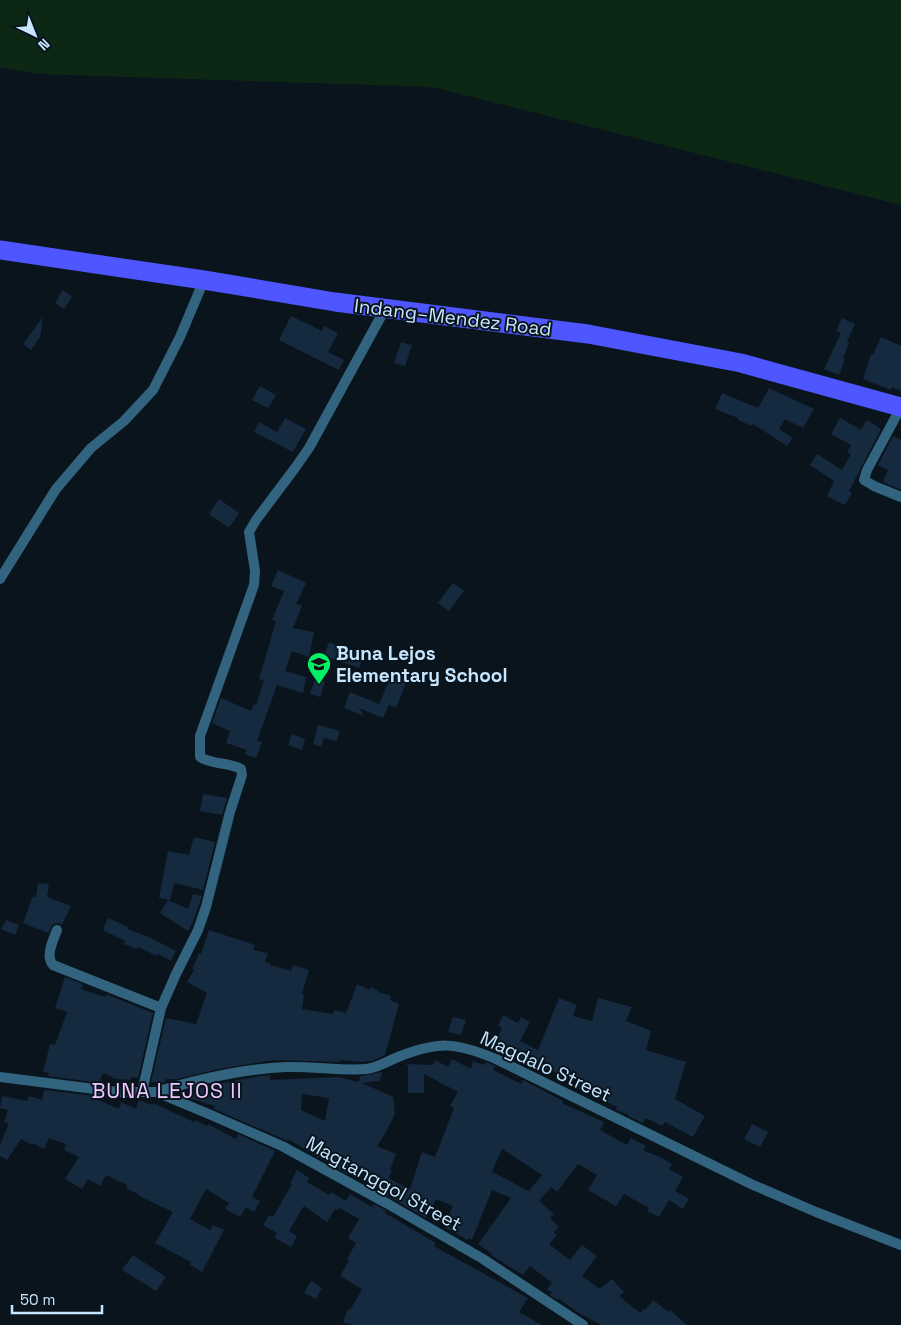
<svg xmlns="http://www.w3.org/2000/svg" width="901" height="1325" viewBox="0 0 901 1325" font-family="'Space Grotesk',sans-serif">
<style>
.green{fill:#0d2715}
.building{fill:#15293f;fill-rule:evenodd}
.lines{fill:none;stroke-linecap:round;stroke-linejoin:round}
.minor{stroke:#32637f;stroke-width:10}
.tertiary{stroke:#32637f;stroke-width:10}
.primary{stroke:#4d56ff;stroke-width:19}
.labels{text-anchor:middle;stroke-width:4;stroke-linejoin:round;paint-order:stroke}
.street-label{font-size:19px;fill:#c6e6ff;stroke:#0a141d}
.poi-label{font-size:19px;font-weight:bold;fill:#c6e6ff;stroke:#0a141d;text-anchor:start}
.quarter-label{font-size:21px;letter-spacing:1px;fill:#eec8ff;stroke:#0a141d}
</style>
<rect width="100%" height="100%" fill="#0a141d"/>
<!-- green -->
<polygon class="green" points="0,0 901,0 901,205 432,87 37,74 0,67"/>
<!-- building -->
<g class="building">
<polygon points="63,290 72,297 64,309 55,303"/>
<polygon points="291,316 322,331 324,326 338,333 328,352 344,360 339,370 279,340"/>
<polygon points="43,317 40,337 31,350 23,344"/>
<polygon points="842,318 855,324 847,342 849,343 843,358 845,359 839,375 824,369 841,333 836,331"/>
<polygon points="881,337 901,346 901,391 892,387 891,390 863,379 871,354 873,355"/>
<polygon points="401,342 412,345 405,366 394,363"/>
<polygon points="260,386 276,395 268,408 252,400"/>
<polygon points="769,388 814,409 803,428 785,419 779,429 793,438 787,446 753,424 752,426 738,420 738,418 715,409 722,393 758,408"/>
<polygon points="285,418 306,429 293,452 254,432 259,422 277,432"/>
<polygon points="840,418 861,430 867,420 881,429 849,491 852,493 845,505 827,496 834,481 810,465 817,454 842,470 851,454 847,452 851,445 831,434"/>
<polygon points="893,436 901,440 901,490 883,482 888,470 878,465"/>
<polygon points="219,499 239,513 229,528 209,514"/>
<polygon points="278,570 306,583 296,604 302,606 293,628 314,632 309,657 292,651 285,671 306,677 303,693 277,685 257,741 262,742 256,758 245,754 247,750 226,743 230,731 212,723 221,698 251,711 254,704 256,705 264,680 259,679 276,621 272,620 284,591 271,586"/>
<polygon points="453,583 464,591 449,611 438,603"/>
<polygon points="329,642 364,655 359,668 324,656"/>
<polygon points="393,672 408,678 396,708 389,705 383,718 359,708 364,716 344,708 350,692 379,704"/>
<polygon points="315,679 325,682 320,697 310,694"/>
<polygon points="318,725 340,731 337,741 324,738 321,747 313,744"/>
<polygon points="292,734 305,739 302,750 288,745"/>
<polygon points="203,794 227,798 222,815 200,811"/>
<polygon points="194,837 215,842 203,890 174,883 170,900 159,898 168,851 189,855"/>
<polygon points="38,883 49,884 47,897 71,906 62,925 59,923 53,924 48,933 23,923 33,896 36,897"/>
<polygon points="193,894 202,896 193,922 188,931 160,913 168,900 188,909"/>
<polygon points="108,918 128,927 127,929 149,937 176,951 171,961 158,954 157,956 138,947 137,949 124,944 125,941 103,930"/>
<polygon points="6,920 19,925 15,935 1,929"/>
<polygon points="209,930 255,945 253,950 268,953 265,962 270,963 270,965 291,971 293,965 309,970 302,994 304,995 302,1009 333,1014 334,1010 346,1013 357,984 369,990 371,987 379,991 378,992 391,996 390,1000 399,1004 385,1055 372,1061 361,1062 340,1060 340,1062 273,1060 219,1069 177,1079 166,1079 165,1082 161,1083 151,1082 166,1018 196,1024 207,993 187,982 194,970 192,969 199,953 201,954"/>
<polygon points="65,977 83,984 81,989 105,997 106,994 153,1013 138,1078 131,1077 130,1080 116,1079 103,1073 101,1078 98,1077 101,1079 100,1083 48,1076 49,1073 43,1072 50,1044 55,1045 67,1012 55,1008"/>
<polygon points="559,998 577,1005 573,1016 592,1021 598,998 632,1007 626,1021 651,1031 646,1050 686,1062 675,1099 705,1116 693,1137 665,1122 662,1126 646,1118 643,1123 628,1116 629,1115 616,1110 617,1107 575,1087 577,1081 551,1070 549,1075 502,1052 501,1054 492,1050 502,1028 498,1026 503,1015 518,1023 521,1017 530,1022 520,1041 538,1050"/>
<polygon points="453,1017 466,1020 461,1035 448,1032"/>
<path d="M 452,1059 L 471,1069 L 473,1061 L 484,1065 L 486,1062 L 493,1065 L 495,1066 L 493,1070 L 521,1084 L 523,1080 L 563,1101 L 562,1103 L 604,1122 L 600,1130 L 627,1145 L 631,1138 L 646,1146 L 643,1150 L 662,1158 L 672,1164 L 669,1169 L 683,1177 L 675,1191 L 689,1199 L 683,1209 L 669,1200 L 659,1217 L 647,1211 L 649,1208 L 624,1194 L 616,1206 L 588,1190 L 597,1175 L 578,1164 L 557,1192 L 551,1187 L 539,1201 L 554,1214 L 550,1218 L 559,1227 L 554,1232 L 557,1235 L 549,1244 L 570,1260 L 582,1245 L 597,1256 L 582,1276 L 600,1289 L 612,1279 L 624,1292 L 619,1296 L 640,1313 L 644,1309 L 645,1310 L 653,1300 L 669,1312 L 670,1310 L 687,1325 L 601,1325 L 579,1313 L 559,1299 L 558,1300 L 550,1295 L 552,1292 L 547,1289 L 552,1283 L 530,1266 L 523,1275 L 491,1255 L 492,1254 L 478,1244 L 511,1198 L 492,1190 L 472,1240 L 469,1238 L 468,1240 L 444,1227 L 453,1206 L 436,1199 L 426,1218 L 381,1192 L 383,1190 L 365,1182 L 368,1174 L 354,1164 L 347,1174 L 289,1140 L 288,1141 L 214,1109 L 215,1106 L 189,1098 L 192,1089 L 254,1077 L 270,1075 L 270,1080 L 338,1077 L 359,1082 L 360,1076 L 382,1072 L 380,1081 L 362,1083 L 393,1097 L 395,1114 L 386,1132 L 377,1146 L 396,1154 L 390,1170 L 392,1171 L 388,1178 L 410,1189 L 422,1152 L 435,1157 L 454,1108 L 450,1106 L 458,1092 L 424,1074 L 424,1093 L 408,1093 L 408,1066 L 406,1064 L 433,1065 L 435,1060 L 448,1067 ZM 302,1094 L 329,1098 L 325,1121 L 301,1110 ZM 502,1149 L 542,1175 L 529,1191 L 492,1172 Z"/>
<polygon points="44,1090 96,1096 96,1099 119,1109 121,1102 136,1109 139,1100 152,1105 153,1103 194,1122 195,1120 207,1126 208,1124 236,1139 238,1134 275,1151 252,1197 260,1201 254,1212 246,1207 240,1217 225,1209 229,1203 206,1189 190,1219 210,1230 213,1225 224,1230 202,1272 190,1265 191,1262 155,1243 173,1212 139,1196 140,1195 126,1188 127,1185 106,1175 100,1186 88,1179 82,1189 65,1179 79,1157 64,1150 66,1144 49,1138 44,1149 33,1143 32,1145 21,1139 7,1160 0,1156 0,1145 9,1123 4,1122 8,1110 0,1108 2,1096 27,1101 29,1096 42,1100"/>
<polygon points="752,1124 768,1132 760,1147 744,1139"/>
<polygon points="297,1170 309,1178 307,1182 329,1195 331,1192 346,1201 350,1194 372,1207 374,1204 385,1210 386,1211 385,1213 436,1243 434,1246 443,1251 528,1298 519,1312 542,1325 352,1325 343,1322 348,1309 350,1310 362,1289 340,1276 349,1260 347,1259 356,1243 348,1238 359,1219 340,1208 338,1210 335,1209 327,1222 304,1206 289,1231 297,1236 291,1247 274,1237 277,1233 263,1225 269,1215 273,1217 292,1184 290,1183"/>
<polygon points="133,1255 166,1277 156,1291 122,1270"/>
<polygon points="311,1281 322,1288 316,1299 304,1293"/>
</g>
<g class="lines">
<!-- minor -->
<g class="minor">
<polyline points="901,407 867,470 864,480 874,486 901,497"/>
<path d="M 57,930 C 53,941 45,956 53,965 L 161,1008"/>
<path d="M 142,1092 L 161,1008 L 176,974 L 198,930 L 206,907 L 230,812 L 242,775 L 241,769 C 228,762 213,765 200,757 L 200,736 L 254,585 L 255,571 L 249,532 L 256,520 L 295,468 L 309,448 L 385,309"/>
<path d="M 156,1092 C 199,1079 242,1069 286,1067 C 313,1066 341,1071 366,1069 C 377,1068 388,1061 398,1057 C 439,1041 455,1042 496,1059 L 751,1184 L 816,1212 L 901,1245"/>
</g>
<!-- tertiary -->
<g class="tertiary">
<polyline points="0,579 56,489 91,448 124,421 153,390 180,337 204,280"/>
<polyline points="0,1077 118,1092 156,1092 211,1115 282,1146 388,1204 483,1259 583,1325"/>
</g>
<!-- primary -->
<polyline class="primary" points="0,250 204,280 335,302 588,334 741,363 901,407"/>
</g>
<!-- icons -->
<defs>
<g id="school-pin" transform="scale(1.25)"><path d="M0 17L-7.5 6A9.5 9.5 0 1 1 7.5 6Z" fill="#00f166" stroke="#0a141d"/><path d="M0-5L7-2L0 1L-7-2ZM-4 1L0 2.5L4 1V4Q0 6-4 4Z" fill="#111"/></g>
</defs>
<g fill-rule="evenodd">
<use href="#school-pin" x="319" y="664"/>
</g>
<g class="labels">
<!-- street labels -->
<g class="street-label">
<text transform="translate(453 317) rotate(7)" y="7">Indang–Mendez Road</text>
<text transform="translate(546 1066) rotate(25)" y="7">Magdalo Street</text>
<text transform="translate(384 1183) rotate(29)" y="7">Magtanggol Street</text>
</g>
<!-- poi labels -->
<g class="poi-label">
<text x="336" y="660">Buna Lejos<tspan x="336" dy="22">Elementary School</tspan></text>
</g>
<!-- quarter labels -->
<g class="quarter-label">
<text x="167" y="1098">BUNA LEJOS II</text>
</g>
</g>
<!-- north arrow -->
<g transform="translate(35 35) rotate(137)" stroke="#0a141d" stroke-width="4" paint-order="stroke">
<path d="M0-4L9 19L0 12L-9 19Z" fill="#c6e6ff"/>
<text y="-8" font-size="14" font-weight="bold" text-anchor="middle" fill="#c6e6ff">N</text>
</g>
<!-- scale -->
<path d="M12 1305v8h90v-8" fill="none" stroke="#c6e6ff" stroke-width="2.5"/>
<text x="20" y="1305" font-size="15" fill="#c6e6ff" stroke="#0a141d" stroke-width="4" paint-order="stroke">50 m</text>
</svg>
